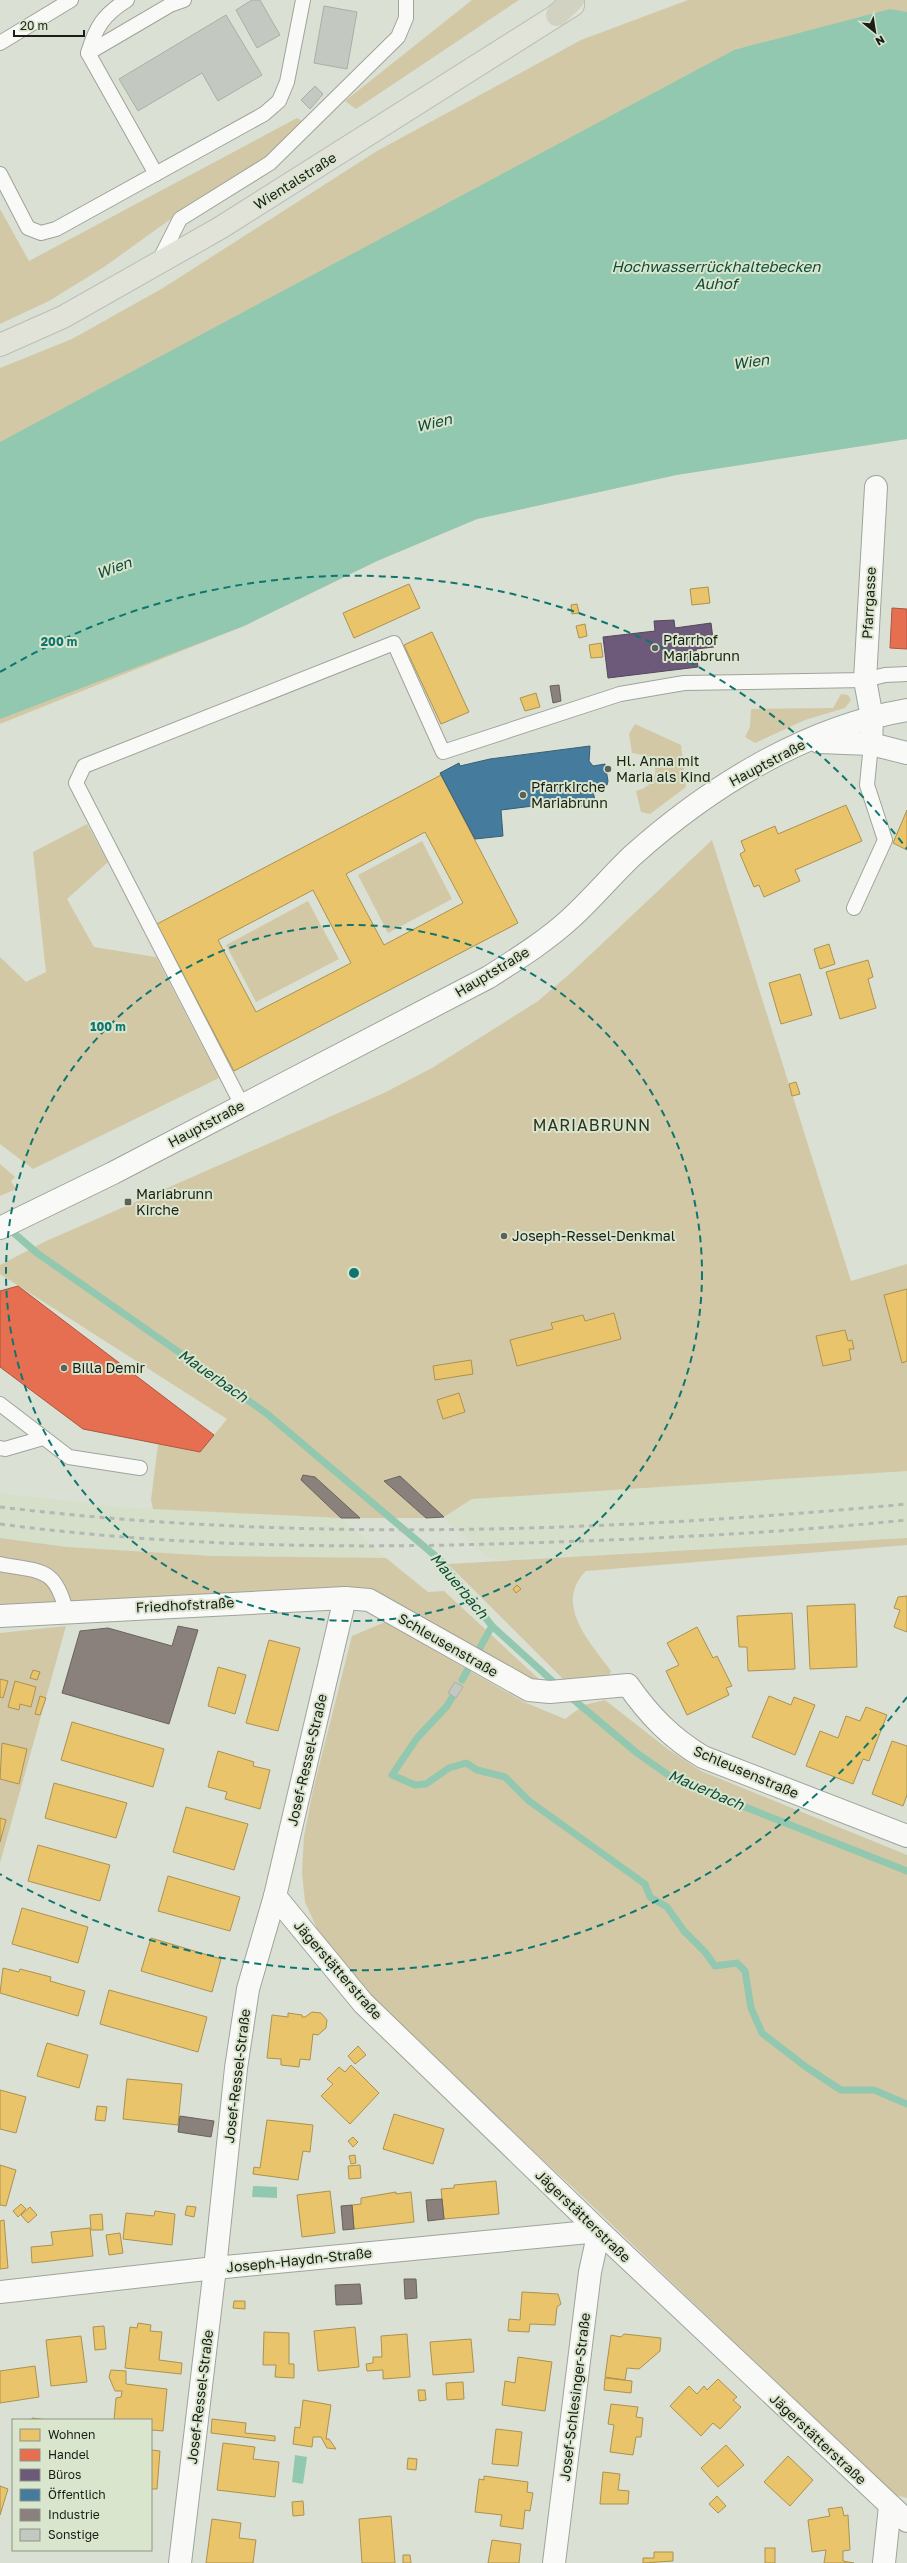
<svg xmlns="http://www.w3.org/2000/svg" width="907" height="2563" viewBox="0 0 907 2563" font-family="'Golos Text',sans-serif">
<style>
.built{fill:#d5dfc9}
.green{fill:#d2c8a6}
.water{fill:#91c8af}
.homes{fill:#e9c46a;stroke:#ab9251;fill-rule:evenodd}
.shops{fill:#e76f51;stroke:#aa573f}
.offices{fill:#6d597a;stroke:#54475c}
.public{fill:#457b9d;stroke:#385f74}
.industry{fill:#8a817c;stroke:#68635d}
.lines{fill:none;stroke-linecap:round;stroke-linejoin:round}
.stream{stroke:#91c8af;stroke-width:7}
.building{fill:#c3c9c0;stroke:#a8afa6}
.lane-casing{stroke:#9fa49a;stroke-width:16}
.street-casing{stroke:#9fa49a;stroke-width:24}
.secondary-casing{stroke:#9fa49a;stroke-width:24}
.primary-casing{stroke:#bbbeb8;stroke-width:24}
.highway-casing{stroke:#bbbeb8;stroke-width:24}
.lane{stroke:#f9faf8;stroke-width:14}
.street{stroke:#f9faf8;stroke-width:22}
.secondary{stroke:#f9faf8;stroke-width:22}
.primary{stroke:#e2e3d8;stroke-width:22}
.highway{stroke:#d2d2c2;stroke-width:22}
.rail{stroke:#b5b7b4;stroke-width:3;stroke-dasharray:5 5;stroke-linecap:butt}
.ring{fill:none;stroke:#0f766e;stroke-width:2;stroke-dasharray:7 5}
.poi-dot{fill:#5d6258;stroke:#dae5ce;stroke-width:1.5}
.labels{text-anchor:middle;stroke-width:4;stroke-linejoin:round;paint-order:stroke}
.street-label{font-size:14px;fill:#1a1e16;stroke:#dae5ce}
.poi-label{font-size:14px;fill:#1a1e16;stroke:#dae5ce;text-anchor:start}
.water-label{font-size:15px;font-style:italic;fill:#0e4c39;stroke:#dae5ce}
.quarter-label{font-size:16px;letter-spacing:1px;fill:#2c3422;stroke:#dae5ce}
.centre{fill:#0f766e;stroke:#dae5ce;stroke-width:2}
.ring-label{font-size:12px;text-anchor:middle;font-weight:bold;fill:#0f766e;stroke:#dae5ce;stroke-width:4;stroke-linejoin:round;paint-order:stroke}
</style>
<rect width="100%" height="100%" fill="#dae0d3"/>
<!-- built -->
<g class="built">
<polygon points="907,1471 907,1538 500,1560 488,1557 444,1518 472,1499"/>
<polygon points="0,1493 115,1507 341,1518 386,1558 213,1556 67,1547 0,1538"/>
</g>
<!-- green -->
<g class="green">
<polygon points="472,0 519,0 356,109 345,101"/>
<polygon points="688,0 907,0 907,439 676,475 477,519 377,561 244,626 0,724 0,368 72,339 163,288 377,151 581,40"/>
<polygon points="297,118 302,121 268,155 168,221 104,267 49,301 0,324 0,209 29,261"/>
<polygon points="841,694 848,695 851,700 845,708 805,720 755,743 745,737 750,727 751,709 833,708"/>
<path d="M 635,724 L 681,745 L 686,787 L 650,814 L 641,812 L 636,791 C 654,787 663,769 647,756 L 632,753 L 629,734 Z"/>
<polygon points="87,824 108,862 67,899 94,947 156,957 219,1078 33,1169 0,1144 0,957 26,982 46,972 33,852"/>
<polygon points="712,840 851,1281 907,1264 907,1471 472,1499 444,1517 400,1476 385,1481 426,1518 360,1518 315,1477 303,1475 301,1480 341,1518 153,1509 151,1500 158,1444 200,1452 227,1419 0,1274 0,1265 44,1242 384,1093 432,1068 538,1001 573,971"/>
<polygon points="422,841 452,899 388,933 358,875"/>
<polygon points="308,901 339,959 256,1002 226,945"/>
<polygon points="0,1164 15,1177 11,1181 16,1189 0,1196"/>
<polygon points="0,1538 67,1547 213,1556 386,1558 428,1592 444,1591 541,1681 521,1681 373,1592 358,1587 0,1607"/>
<path d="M 907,1538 L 907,1545 L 586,1571 C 553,1604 590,1642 611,1671 L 607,1679 L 565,1681 L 448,1564 Z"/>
<polygon points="385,1622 524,1702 565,1719 584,1705 605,1700 669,1750 701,1771 907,1855 907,2498 892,2494 579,2193 411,2039 327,1951 305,1902 302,1873 304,1836 313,1790 352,1636"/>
<polygon points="66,1626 0,1863 0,1633"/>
</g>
<!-- water -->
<g class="water">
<polygon points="890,9 907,12 907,439 676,475 477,519 377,561 244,626 0,719 0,442 734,50"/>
<polygon points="253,2186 277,2187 277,2198 252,2197"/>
<polygon points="295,2455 307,2457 303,2484 292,2482"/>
</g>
<!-- homes -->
<g class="homes">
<polygon points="409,584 420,608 354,638 343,613"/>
<polygon points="708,587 710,603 692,605 690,589"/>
<polygon points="577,604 579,613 572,614 571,605"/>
<polygon points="585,624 587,636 579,638 576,626"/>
<polygon points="432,632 469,712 441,724 404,645"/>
<polygon points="601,643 603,657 591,658 589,645"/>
<polygon points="536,693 540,707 525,711 520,698"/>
<path d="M 441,775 L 518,923 L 234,1071 L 157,924 ZM 425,832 L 463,903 L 384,945 L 346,874 ZM 313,890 L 351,963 L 256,1012 L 218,940 Z"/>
<polygon points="846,805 862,841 795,870 800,881 764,897 759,885 754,887 740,854 745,851 741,841 775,826 778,834"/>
<polygon points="907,810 907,850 893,843"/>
<polygon points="829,944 835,964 820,969 814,949"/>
<polygon points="868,960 873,977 868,979 876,1008 840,1019 826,972"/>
<polygon points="800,974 812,1015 781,1024 769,983"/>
<polygon points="796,1082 800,1094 792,1096 789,1084"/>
<polygon points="907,1289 907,1361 902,1363 884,1295"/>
<polygon points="614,1313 621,1339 517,1366 510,1340 553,1329 551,1323 583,1315 585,1321"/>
<polygon points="845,1330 848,1341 852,1340 854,1349 849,1349 851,1360 823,1366 816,1336"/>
<polygon points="471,1360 473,1374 435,1380 433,1366"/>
<polygon points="459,1393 465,1412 443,1419 437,1400"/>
<polygon points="517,1585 521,1589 516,1593 513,1589"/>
<polygon points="907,1596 907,1632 894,1627 900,1610 894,1608 898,1597"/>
<polygon points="855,1604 857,1667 810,1669 807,1606"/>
<polygon points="792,1613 795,1669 748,1671 747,1647 739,1647 737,1616"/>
<polygon points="697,1627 713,1658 717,1656 732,1686 726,1688 729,1695 687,1715 666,1671 679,1665 667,1643"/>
<polygon points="269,1640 300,1648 278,1731 246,1723"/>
<polygon points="218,1667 246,1675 235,1714 208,1706"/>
<polygon points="33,1670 40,1672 37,1680 30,1678"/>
<polygon points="0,1679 8,1681 3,1698 0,1697"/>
<polygon points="15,1681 36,1687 31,1707 20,1704 19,1710 8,1707"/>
<polygon points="40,1696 46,1698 40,1715 35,1714"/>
<polygon points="769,1696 791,1705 794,1697 815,1705 795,1755 752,1737"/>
<polygon points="866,1707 887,1715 869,1761 863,1759 853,1784 806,1766 820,1731 838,1738 846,1716 860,1721"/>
<polygon points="72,1722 164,1749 153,1787 61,1760"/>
<polygon points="892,1741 907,1746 907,1795 903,1806 872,1794"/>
<polygon points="2,1743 27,1749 19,1784 0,1779"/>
<polygon points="218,1751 254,1762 253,1766 270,1770 260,1809 225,1799 227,1792 208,1787"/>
<polygon points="54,1783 127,1803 116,1838 45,1818"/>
<polygon points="186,1807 248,1824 234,1870 173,1852"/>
<polygon points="0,1818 6,1820 0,1842"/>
<polygon points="38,1845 110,1865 100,1901 28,1881"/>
<polygon points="168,1876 240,1897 230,1931 158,1911"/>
<polygon points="22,1908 88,1927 78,1963 12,1944"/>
<polygon points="151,1938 221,1959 212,1992 141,1971"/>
<polygon points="3,1968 19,1972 20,1969 51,1977 50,1981 85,1991 78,2016 0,1993"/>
<polygon points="109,1990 207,2017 198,2052 100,2024"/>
<polygon points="312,2012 321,2013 327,2020 326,2028 318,2035 313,2034 310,2060 300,2059 299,2067 281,2065 281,2059 267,2058 272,2015 288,2017 288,2013 302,2015 302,2017 305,2017"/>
<polygon points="47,2043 88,2055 79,2088 37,2076"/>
<polygon points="358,2046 366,2055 355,2064 348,2056"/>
<polygon points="351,2065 379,2093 350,2124 321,2096 333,2084 327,2079 339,2067 345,2072"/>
<polygon points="127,2079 182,2084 178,2125 123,2119"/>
<polygon points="0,2090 26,2097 16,2133 0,2129"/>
<polygon points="97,2106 107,2107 105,2121 95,2120"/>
<polygon points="394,2114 444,2129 433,2164 383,2149"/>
<polygon points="267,2120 313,2125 310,2152 303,2151 298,2180 253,2174 254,2167 260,2168"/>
<polygon points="353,2137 358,2142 353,2147 348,2141"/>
<polygon points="355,2155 356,2163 351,2164 349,2156"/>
<polygon points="0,2165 16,2170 6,2206 0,2205"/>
<polygon points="360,2165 361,2178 349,2179 348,2166"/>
<polygon points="496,2181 499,2214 444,2219 441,2189 454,2188 454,2185"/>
<polygon points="330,2191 335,2233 302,2237 297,2195"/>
<polygon points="396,2192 396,2194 411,2192 414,2222 354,2229 352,2205 361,2204 361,2198"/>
<polygon points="21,2204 26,2209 18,2217 13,2211"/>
<polygon points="187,2206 196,2207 194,2217 185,2215"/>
<polygon points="30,2207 37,2215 28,2223 21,2215"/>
<polygon points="155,2211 175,2214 172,2245 123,2239 126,2213 154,2216"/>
<polygon points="102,2214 103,2230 91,2230 90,2215"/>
<polygon points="4,2220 8,2268 0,2269 0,2221"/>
<polygon points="90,2228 93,2256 32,2263 31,2247 53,2245 51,2232"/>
<polygon points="120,2233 123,2253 109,2255 106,2235"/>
<polygon points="522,2292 558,2294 561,2304 557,2307 555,2325 530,2324 529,2332 508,2331 509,2319 520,2320"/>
<polygon points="234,2301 245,2301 245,2309 233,2308"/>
<polygon points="138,2323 151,2325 150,2331 162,2332 159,2360 182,2363 181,2374 125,2368 130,2327 137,2328"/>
<polygon points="104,2326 106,2349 95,2350 93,2327"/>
<polygon points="355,2327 359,2367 318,2371 314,2331"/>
<polygon points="264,2332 289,2333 289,2364 294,2364 294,2378 275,2377 276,2365 263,2365"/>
<polygon points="407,2334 410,2377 383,2379 383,2370 367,2371 366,2364 373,2363 373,2357 382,2357 381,2336"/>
<polygon points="624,2334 661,2338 660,2351 639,2369 627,2368 625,2380 605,2377 611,2335 621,2337"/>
<polygon points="81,2336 87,2382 51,2386 46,2340"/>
<polygon points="471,2339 474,2372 433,2375 430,2342"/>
<polygon points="518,2357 552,2362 545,2411 502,2405 505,2381 515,2383"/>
<polygon points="35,2366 39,2397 0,2403 0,2371"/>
<polygon points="111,2370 126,2371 126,2384 167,2389 163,2431 152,2430 151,2432 151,2420 114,2420 116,2398 121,2397 122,2391 115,2391 109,2377"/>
<polygon points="605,2378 632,2381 631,2393 604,2390"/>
<polygon points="718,2379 737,2397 733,2400 741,2407 720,2429 713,2423 701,2436 670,2406 689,2386 697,2394 704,2386 707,2390"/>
<polygon points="463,2382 464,2399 447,2400 446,2383"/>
<polygon points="418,2390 425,2390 426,2400 419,2401"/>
<polygon points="303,2400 331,2405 326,2439 329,2439 336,2449 327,2448 321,2437 313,2437 312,2447 293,2444 295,2427 300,2428"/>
<polygon points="611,2404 638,2407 636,2417 643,2418 641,2437 636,2437 633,2455 610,2452 614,2425 608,2424"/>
<polygon points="32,2418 47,2420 32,2420"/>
<polygon points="212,2419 246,2423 245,2433 275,2436 275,2441 211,2433"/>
<polygon points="496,2429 522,2432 518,2466 492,2464"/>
<polygon points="223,2443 255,2447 253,2459 279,2462 275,2497 217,2490"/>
<polygon points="726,2445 744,2465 718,2487 701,2468"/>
<polygon points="151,2450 160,2451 157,2489 151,2489"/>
<polygon points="788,2456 813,2480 790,2506 764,2482"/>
<polygon points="408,2458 417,2459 416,2470 407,2469"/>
<polygon points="603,2472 620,2474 618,2490 629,2491 628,2504 600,2504"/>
<polygon points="484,2476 528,2482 527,2492 533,2493 530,2511 525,2510 523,2529 500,2526 502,2515 475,2512 479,2479 484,2480"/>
<polygon points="0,2486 8,2489 0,2515"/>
<polygon points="717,2496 726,2506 718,2513 709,2504"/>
<polygon points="303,2501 304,2515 293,2516 292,2502"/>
<polygon points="842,2507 844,2516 848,2515 850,2550 843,2551 843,2561 854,2563 824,2563 826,2550 812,2552 808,2520 830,2516 828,2509"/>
<polygon points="391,2516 395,2563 362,2563 359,2519"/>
<polygon points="212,2519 241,2523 239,2538 256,2540 253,2563 206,2563"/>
<polygon points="492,2540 521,2544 519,2563 488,2563"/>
<rect x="765" y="2548" width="10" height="15"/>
<polygon points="654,2552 673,2552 673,2561 643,2563 643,2558 654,2558"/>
<polygon points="403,2555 410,2555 411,2563 403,2563"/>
</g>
<!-- shops -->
<g class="shops">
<polygon points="892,608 907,609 907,649 890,648"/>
<polygon points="18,1286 214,1435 200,1452 83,1429 0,1367 0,1291"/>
</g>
<!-- offices -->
<polygon class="offices" points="674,620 675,628 711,623 714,647 696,649 698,667 608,678 603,637 655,631 654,621"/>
<!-- public -->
<polygon class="public" points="590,746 589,761 593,766 605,764 608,781 607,785 595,786 593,791 596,806 574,807 573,801 501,810 503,836 475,839 440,773 459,763 460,766 490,759"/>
<!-- industry -->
<g class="industry">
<polygon points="559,685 561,701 553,703 550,686"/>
<polygon points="303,1475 315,1477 360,1518 341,1518 301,1480"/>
<polygon points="400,1476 444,1517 426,1518 384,1481"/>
<polygon points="178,1626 198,1630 169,1724 62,1693 80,1631 108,1628 172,1646"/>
<polygon points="180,2116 214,2121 211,2137 178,2132"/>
<polygon points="442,2199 444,2219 428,2221 426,2200"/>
<polygon points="352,2205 354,2229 343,2230 341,2206"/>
<polygon points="404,2279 416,2279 417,2298 405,2299"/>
<polygon points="360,2284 362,2304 336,2305 335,2285"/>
</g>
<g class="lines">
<!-- stream -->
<g class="stream">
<polyline points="8,1228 37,1253 266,1413 439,1559 492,1626 559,1687"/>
<polyline points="462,1680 492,1626"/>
<polyline points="568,1695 637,1753 674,1779 907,1871"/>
<polyline points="453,1696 447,1706 417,1738 392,1775 415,1785 426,1784 449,1768 466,1763 477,1770 505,1777 529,1801 645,1884 650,1897 667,1907 684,1931 705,1952 715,1966 737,1963 745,1971 751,2008 762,2033 806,2067 841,2090 874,2090 907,2104"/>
</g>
</g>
<!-- building -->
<g class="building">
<polygon points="252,0 260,0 280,35 257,48 236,10"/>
<polygon points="324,6 357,12 347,69 314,63"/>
<polygon points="226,15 262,75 218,101 202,73 138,111 119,79"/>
<polygon points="315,86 323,94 310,109 301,100"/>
<polygon points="455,1682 463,1687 456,1698 448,1693"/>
</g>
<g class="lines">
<!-- lane casing -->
<g class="lane-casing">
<g id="lane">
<path d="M 127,0 C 103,15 96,27 88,53 L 156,174"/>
<polyline points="0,43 71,0"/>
<polyline points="88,53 170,5 184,0"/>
<polyline points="0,174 28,228 41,233 56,229 264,114 279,101 287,82 303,0"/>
<polyline points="158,263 180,219 270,163 398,37 406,18 406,0"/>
<polyline points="854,908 885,840 867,785 871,744"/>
<polyline points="242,1105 76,783 84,766 394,643 443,752 620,694 684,683 865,680 885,675 907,674"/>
<polyline points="0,1404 69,1457 140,1468"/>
<polyline points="0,1448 5,1449 43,1438"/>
<path d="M 0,1564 C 40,1572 55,1566 66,1611"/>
</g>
</g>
<!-- street casing -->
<g class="street-casing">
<g id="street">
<polyline points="871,744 872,718 865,680 876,487"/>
<path d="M 0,1616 L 345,1598 L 369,1600 L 529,1690 L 550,1692 L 628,1685 C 649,1715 671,1738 703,1757 L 907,1836"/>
<polyline points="275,1896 363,2003 599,2231 907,2521"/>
<polyline points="0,2292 215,2268 599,2231 590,2272 554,2563"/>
<polyline points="180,2563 215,2268 236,2068 248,1989 275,1896 345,1598"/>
<polyline points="884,2563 890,2506"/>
</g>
</g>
<!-- secondary casing -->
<g class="secondary-casing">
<g id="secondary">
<polyline points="819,742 871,744 907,753"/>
<path d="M 0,1228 L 113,1173 L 489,977 C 517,959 546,941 570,919 C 592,899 611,876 632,856 C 708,788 805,727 907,710"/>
</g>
</g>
<!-- primary casing -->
<g class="primary-casing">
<polyline id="primary" points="0,345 63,317 220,228 573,5"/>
</g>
<!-- highway casing -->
<g class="highway-casing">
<polyline id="highway" points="557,15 573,0"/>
</g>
<!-- lane -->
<use href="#lane" class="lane"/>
<!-- street -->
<use href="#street" class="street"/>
<!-- secondary -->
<use href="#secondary" class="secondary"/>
<!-- primary -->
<use href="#primary" class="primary"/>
<!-- highway -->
<use href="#highway" class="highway"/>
<!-- rail -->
<g class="rail">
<path d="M 0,1507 C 299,1543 608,1532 907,1504"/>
<path d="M 0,1524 C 174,1547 349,1549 524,1543 C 652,1539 780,1533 907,1520"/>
</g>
</g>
<!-- distance rings -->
<g class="ring">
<circle cx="354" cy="1273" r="348"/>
<path d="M907 1697A697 697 0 0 1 0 1874M0 672A697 697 0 0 1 907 849"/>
</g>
<!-- markers -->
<g class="poi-dot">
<circle cx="655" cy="648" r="4"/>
<circle cx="608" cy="769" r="4"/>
<circle cx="523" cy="795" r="4"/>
<rect x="124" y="1198" width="8" height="8" rx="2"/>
<circle cx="504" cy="1236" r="4"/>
<circle cx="64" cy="1368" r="4"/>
</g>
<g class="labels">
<!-- street labels -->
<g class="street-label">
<text transform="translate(295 181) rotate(-32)" y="5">Wientalstraße</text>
<text transform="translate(869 603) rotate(-87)" y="5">Pfarrgasse</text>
<text transform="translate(767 763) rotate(-28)" y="5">Hauptstraße</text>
<text transform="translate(492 972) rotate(-31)" y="5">Hauptstraße</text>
<text transform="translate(206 1124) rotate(-28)" y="5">Hauptstraße</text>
<text transform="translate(185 1605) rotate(-3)" y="5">Friedhofstraße</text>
<text transform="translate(448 1645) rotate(30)" y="5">Schleusenstraße</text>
<text transform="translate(307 1760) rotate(-77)" y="5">Josef-Ressel-Straße</text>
<text transform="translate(746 1772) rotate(23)" y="5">Schleusenstraße</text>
<text transform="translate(338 1970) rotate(49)" y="5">Jägerstätterstraße</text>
<text transform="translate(237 2076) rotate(-83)" y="5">Josef-Ressel-Straße</text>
<text transform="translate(583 2216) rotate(44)" y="5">Jägerstätterstraße</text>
<text transform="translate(299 2260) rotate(-6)" y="5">Joseph-Haydn-Straße</text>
<text transform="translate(200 2397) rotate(-83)" y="5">Josef-Ressel-Straße</text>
<text transform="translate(575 2397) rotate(-83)" y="5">Josef-Schlesinger-Straße</text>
<text transform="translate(818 2439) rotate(43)" y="5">Jägerstätterstraße</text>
</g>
<!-- poi labels -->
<g class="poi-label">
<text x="663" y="645">Pfarrhof<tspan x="663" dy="16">Mariabrunn</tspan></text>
<text x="616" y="766">Hl. Anna mit<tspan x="616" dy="16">Maria als Kind</tspan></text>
<text x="531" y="792">Pfarrkirche<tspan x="531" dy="16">Mariabrunn</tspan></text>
<text x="136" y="1199">Mariabrunn<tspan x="136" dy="16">Kirche</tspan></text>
<text x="512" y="1241">Joseph-Ressel-Denkmal</text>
<text x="72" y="1373">Billa Demir</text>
</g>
<!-- water labels -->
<g class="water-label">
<text x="716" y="272">Hochwasserrückhaltebecken<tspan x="716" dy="17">Auhof</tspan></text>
<text transform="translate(751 362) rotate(-8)" y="5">Wien</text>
<text transform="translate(434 423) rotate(-13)" y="5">Wien</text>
<text transform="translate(114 568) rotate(-20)" y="5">Wien</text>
<text transform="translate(213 1376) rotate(35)" y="5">Mauerbach</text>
<text transform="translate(459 1586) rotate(50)" y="5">Mauerbach</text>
<text transform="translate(706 1790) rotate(23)" y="5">Mauerbach</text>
</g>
<!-- quarter labels -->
<g class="quarter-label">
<text x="592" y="1131">MARIABRUNN</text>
</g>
</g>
<circle cx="354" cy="1273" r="6" class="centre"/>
<g class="ring-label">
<text x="59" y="646">200 m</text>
<text x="108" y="1031">100 m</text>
</g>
<!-- legend -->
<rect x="12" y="2419" width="140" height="132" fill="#dae5ce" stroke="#8d9584"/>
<rect x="20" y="2429" width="20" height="12" fill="#e9c46a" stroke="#8d9584"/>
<text x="48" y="2439" font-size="12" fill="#1a1e16">Wohnen</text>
<rect x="20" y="2449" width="20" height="12" fill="#e76f51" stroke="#8d9584"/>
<text x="48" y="2459" font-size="12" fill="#1a1e16">Handel</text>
<rect x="20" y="2469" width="20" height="12" fill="#6d597a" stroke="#8d9584"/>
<text x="48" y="2479" font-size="12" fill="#1a1e16">Büros</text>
<rect x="20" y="2489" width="20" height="12" fill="#457b9d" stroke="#8d9584"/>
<text x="48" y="2499" font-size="12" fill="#1a1e16">Öffentlich</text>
<rect x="20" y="2509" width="20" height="12" fill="#8a817c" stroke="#8d9584"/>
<text x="48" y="2519" font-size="12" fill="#1a1e16">Industrie</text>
<rect x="20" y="2529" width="20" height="12" fill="#c3c9c0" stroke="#8d9584"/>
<text x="48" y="2539" font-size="12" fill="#1a1e16">Sonstige</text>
<!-- north arrow -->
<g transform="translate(875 32) rotate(150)" stroke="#dae5ce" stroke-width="3" paint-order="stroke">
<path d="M0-3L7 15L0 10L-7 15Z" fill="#1a1e16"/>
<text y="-6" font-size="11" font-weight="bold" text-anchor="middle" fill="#1a1e16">N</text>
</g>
<!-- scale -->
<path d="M14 30v6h70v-6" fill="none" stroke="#1a1e16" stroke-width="2"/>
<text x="20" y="30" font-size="12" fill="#1a1e16" stroke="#dae5ce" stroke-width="3" paint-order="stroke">20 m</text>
</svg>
